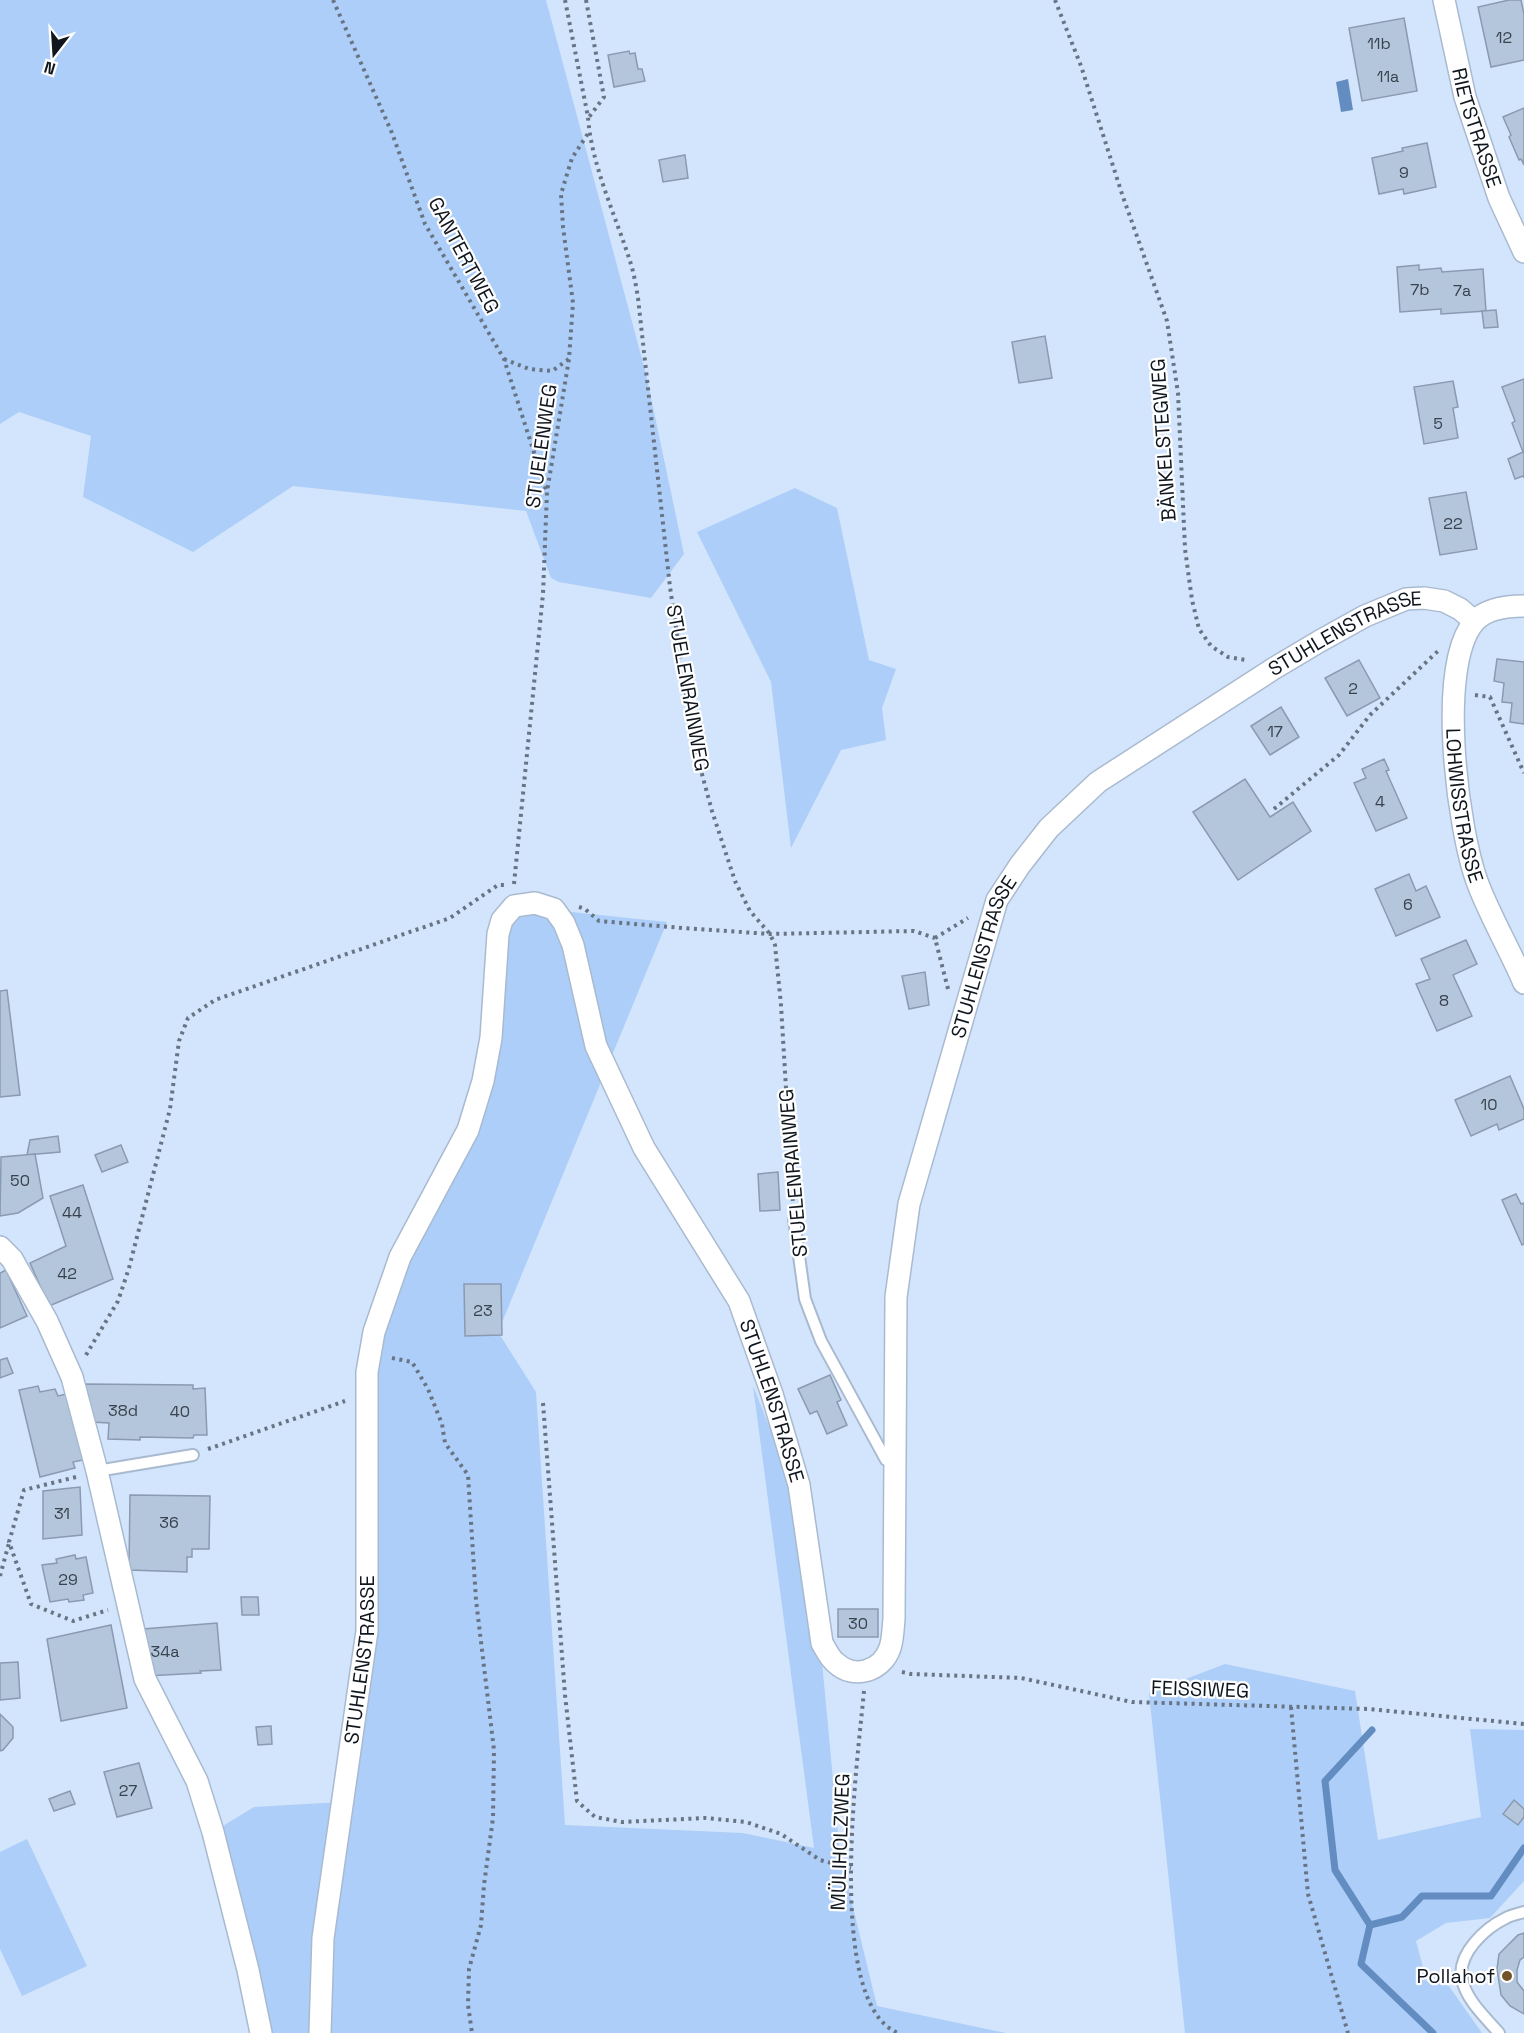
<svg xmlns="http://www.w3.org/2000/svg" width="1524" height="2033" viewBox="0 0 1524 2033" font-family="'Space Grotesk',sans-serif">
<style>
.green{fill:#adcef8}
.water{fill:#638dc0}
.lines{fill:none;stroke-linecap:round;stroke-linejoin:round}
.stream{stroke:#638dc0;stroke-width:7}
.building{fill:#b4c6dc;stroke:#8a9ab0;stroke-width:1.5}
.service-casing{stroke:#a9bad0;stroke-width:14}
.minor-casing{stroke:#a9bad0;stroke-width:24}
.path{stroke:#687483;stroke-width:4;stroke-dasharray:3 4.5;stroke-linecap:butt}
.service{stroke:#fff;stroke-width:10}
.minor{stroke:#fff;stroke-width:21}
.poi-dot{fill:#725428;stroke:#fff;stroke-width:2}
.labels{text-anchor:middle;stroke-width:4.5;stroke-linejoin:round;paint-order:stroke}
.number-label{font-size:16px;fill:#39424e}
.street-label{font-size:20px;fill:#10161e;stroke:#fff}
.poi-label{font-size:20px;fill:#10161e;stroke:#fff;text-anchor:end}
</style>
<rect width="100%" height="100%" fill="#d3e5fc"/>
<!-- green -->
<g class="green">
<polygon points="0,0 546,0 646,374 684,554 651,598 559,582 551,578 526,511 293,486 193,552 83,497 91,436 19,412 0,424"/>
<polygon points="795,488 837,508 869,660 896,669 882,708 886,740 841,750 791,848 771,682 697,532"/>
<polygon points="514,906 667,922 498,1332 536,1392 565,1825 743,1833 814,1848 753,1386 813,1536 813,1566 840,1854 877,2006 1006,2033 261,2033 213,1832 254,1807 341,1802 367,1631 374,1332 468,1130 496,974"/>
<polygon points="1225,1664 1355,1691 1378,1840 1481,1817 1470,1729 1524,1730 1524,1881 1490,1918 1446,1923 1416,1941 1427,1982 1446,1982 1482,2033 1185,2033 1149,1693"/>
<polygon points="27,1839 87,1966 22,1996 0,1949 0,1852"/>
</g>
<!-- water -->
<polygon class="water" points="1348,79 1353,110 1341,112 1336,82"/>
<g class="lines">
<!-- stream -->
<g class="stream">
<polyline points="1370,1925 1335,1870 1325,1781 1372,1730"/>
<polyline points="1433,2033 1361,1964 1370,1925 1402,1917 1422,1896 1491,1896 1524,1848"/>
</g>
</g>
<!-- building -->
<g class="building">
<polygon points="1509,0 1521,0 1524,14 1524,60 1491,67 1478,7"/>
<polygon points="1404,18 1417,91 1362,101 1349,28"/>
<polygon points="629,51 630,54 635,53 638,69 642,69 645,81 614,87 608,55"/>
<polygon points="1524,108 1524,165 1521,159 1519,160 1509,137 1511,135 1503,117"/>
<polygon points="1427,143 1436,187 1404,194 1403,189 1379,194 1372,158 1403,151 1402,148"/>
<polygon points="685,155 688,178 663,182 659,160"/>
<polygon points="1419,265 1419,270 1441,268 1442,272 1483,269 1486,311 1441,314 1441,309 1400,312 1397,267"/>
<polygon points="1496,310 1498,327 1484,328 1482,311"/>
<polygon points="1045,336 1052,378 1019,383 1012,342"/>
<polygon points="1524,379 1524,478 1523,476 1515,479 1508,459 1523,452 1512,423 1515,421 1502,387"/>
<polygon points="1453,381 1458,407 1453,408 1458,438 1424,444 1414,387"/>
<polygon points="1466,492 1477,549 1440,555 1429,498"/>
<polygon points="1497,659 1524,662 1524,724 1510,722 1512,703 1502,702 1504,683 1494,681"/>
<polygon points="1359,660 1380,698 1347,716 1325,678"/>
<polygon points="1281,707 1299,737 1270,755 1251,726"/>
<polygon points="1384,759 1389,770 1386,771 1407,818 1376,831 1354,783 1366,778 1362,769"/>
<polygon points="1245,779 1270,817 1293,802 1311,831 1238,880 1193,812"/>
<polygon points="1409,874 1416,891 1426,886 1440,917 1396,936 1375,889"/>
<polygon points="1466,940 1477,964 1453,975 1472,1016 1437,1031 1416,984 1430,979 1421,959"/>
<polygon points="925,972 929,1005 909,1009 902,976"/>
<polygon points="7,990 20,1095 0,1097 0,991"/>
<polygon points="1510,1076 1524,1109 1524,1119 1499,1130 1497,1124 1471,1136 1455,1100"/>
<polygon points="58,1136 60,1152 27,1155 30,1140"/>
<polygon points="121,1145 128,1162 102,1172 95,1155"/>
<polygon points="35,1154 43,1198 18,1213 0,1216 1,1157"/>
<polygon points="778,1172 780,1210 760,1211 758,1174"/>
<polygon points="83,1185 113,1279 49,1306 30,1263 66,1246 50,1196"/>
<polygon points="1516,1194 1521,1204 1524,1203 1524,1244 1522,1245 1502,1200"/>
<polygon points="6,1270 27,1316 0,1328 0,1273"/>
<polygon points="464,1284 501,1284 502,1335 465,1336"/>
<polygon points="7,1358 13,1373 0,1378 0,1360"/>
<polygon points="830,1375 841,1400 837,1402 847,1425 827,1434 817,1411 810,1414 798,1389"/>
<polygon points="85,1384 193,1385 193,1389 205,1388 207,1435 194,1435 193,1438 140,1437 140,1440 108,1439 109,1423 91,1422"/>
<polygon points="38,1386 40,1392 55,1389 58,1396 67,1394 83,1460 73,1462 75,1468 40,1477 19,1390"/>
<polygon points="80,1487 82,1535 43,1539 43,1491"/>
<polygon points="130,1495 210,1496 209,1549 192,1549 192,1557 187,1557 187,1572 129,1570"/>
<polygon points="75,1555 76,1559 86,1557 93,1593 83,1595 84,1600 69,1602 68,1599 50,1602 42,1565 57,1563 56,1559"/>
<polygon points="241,1597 258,1597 259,1615 242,1615"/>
<rect x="838" y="1609" width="40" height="28"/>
<polygon points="217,1623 221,1670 200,1671 201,1673 146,1676 143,1629"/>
<polygon points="111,1625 127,1708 61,1721 47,1639"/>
<polygon points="18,1662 20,1698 0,1700 0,1663"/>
<polygon points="0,1714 13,1727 13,1738 3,1750 0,1751"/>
<polygon points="271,1726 272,1744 258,1745 256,1727"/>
<polygon points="139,1763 152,1808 117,1817 104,1772"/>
<polygon points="70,1791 75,1804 54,1811 49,1799"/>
<polygon points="1514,1800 1524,1809 1524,1817 1518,1825 1503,1814"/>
<polygon points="1524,1933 1524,1957 1520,1960 1517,1970 1517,1982 1524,1991 1524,2014 1510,2006 1501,1995 1497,1969 1499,1954 1518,1935"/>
</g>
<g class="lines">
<!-- service casing -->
<g class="service-casing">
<g id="service">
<polyline points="794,1220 805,1299 821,1341 886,1460 894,1462"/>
<polyline points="97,1471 193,1455"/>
<path d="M 1499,2033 C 1486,2018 1466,2000 1462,1979 C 1457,1954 1485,1928 1506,1918 C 1511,1915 1518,1914 1524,1912"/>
</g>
</g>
<!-- minor casing -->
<g class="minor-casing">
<g id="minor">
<path id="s1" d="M 1444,0 L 1465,97 L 1499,198 L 1524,252"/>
<path id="s2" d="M 1524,606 C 1507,606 1486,608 1474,622 C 1436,667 1458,832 1478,884 C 1491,918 1510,950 1524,983"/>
<polyline points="0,1247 12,1259 47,1321 72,1377 97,1471 145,1679 197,1781 213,1832 248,1970 261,2033"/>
<path id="s3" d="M 320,2033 L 323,1938 L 367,1631 L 367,1372 L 374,1332 L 400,1257 L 468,1130 L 483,1081 L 491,1038 L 498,934 L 502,920 L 514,906 L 535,903 L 554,909 L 564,923 L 573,945 L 596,1046 L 644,1148 L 739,1301 L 772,1394 L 799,1485 L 822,1643 C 826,1650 830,1659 836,1663 C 854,1680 882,1671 890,1648 C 893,1639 893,1628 894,1619 L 896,1297 L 909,1204 L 997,900 L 1020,865 L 1049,828 L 1098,782 L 1273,669 L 1320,641 L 1365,616 L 1406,599 L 1424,598 L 1444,601 L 1460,609 L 1474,621"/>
</g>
</g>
<!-- path -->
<g class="path">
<polyline points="333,0 392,133 425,224 504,359 546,490"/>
<path d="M 565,0 L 588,117 C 591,164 616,217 630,261 C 634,273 636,286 638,298 L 670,587 L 693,741 L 712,811 L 735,881 L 750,911 L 770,934 L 775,945 L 781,1005 L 793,1205"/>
<polyline points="586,0 604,97 589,117"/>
<polyline points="1055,0 1081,66 1122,194 1167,321 1178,393 1185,549 1192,600 1199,629 1211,646 1228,657 1246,660"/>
<polyline points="504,359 529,369 552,371 569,359"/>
<polyline points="1475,695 1490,697 1524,773"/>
<polyline points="1274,809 1339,755 1370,715 1438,651"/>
<polyline points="514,884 543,594 547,492 569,359 573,303 563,227 561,194 572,158 589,132"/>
<polyline points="579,907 585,909 599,921 682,928 770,934 914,931 935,938"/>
<polyline points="948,989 935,938 968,918"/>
<polyline points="86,1355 118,1301 129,1268 170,1109 179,1041 188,1018 215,1000 450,918 498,885 507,885"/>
<polyline points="392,1358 412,1362 428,1389 442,1424 445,1443 468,1475 476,1600 494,1750 493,1818 484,1885 481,1925 469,1969 468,2005 472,2033"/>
<polyline points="543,1403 565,1695 577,1801 595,1817 622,1822 705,1818 746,1822 781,1834 820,1860 851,1868"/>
<polyline points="208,1449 345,1401"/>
<polyline points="76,1477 24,1490 9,1542 31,1604 73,1621 108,1610"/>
<polyline points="0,1576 9,1543"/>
<polyline points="902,1672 911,1674 1021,1678 1132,1702 1369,1709 1524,1724"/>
<path d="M 864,1691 C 858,1758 824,2003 898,2033"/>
<polyline points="1291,1707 1308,1894 1348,2033"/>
</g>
<!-- service -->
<use href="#service" class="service"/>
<!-- minor -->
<use href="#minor" class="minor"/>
</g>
<!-- markers -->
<circle class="poi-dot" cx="1507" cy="1976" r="6"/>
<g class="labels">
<!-- number labels -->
<g class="number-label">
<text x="1504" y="43">12</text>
<text x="1379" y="49">11b</text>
<text x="1388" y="82">11a</text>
<text x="1404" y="178">9</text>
<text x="1420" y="295">7b</text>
<text x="1462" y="296">7a</text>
<text x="1438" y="429">5</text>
<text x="1453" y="529">22</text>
<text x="1353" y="694">2</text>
<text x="1275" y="737">17</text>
<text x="1380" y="807">4</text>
<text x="1408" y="910">6</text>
<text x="1444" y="1006">8</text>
<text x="1489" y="1110">10</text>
<text x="20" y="1186">50</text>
<text x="72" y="1218">44</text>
<text x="67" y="1279">42</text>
<text x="483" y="1316">23</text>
<text x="123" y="1416">38d</text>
<text x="180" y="1417">40</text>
<text x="62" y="1519">31</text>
<text x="169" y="1528">36</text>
<text x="68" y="1585">29</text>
<text x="858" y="1629">30</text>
<text x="165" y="1657">34a</text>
<text x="128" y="1796">27</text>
</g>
<!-- street labels -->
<g class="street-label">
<text dy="7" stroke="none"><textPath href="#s1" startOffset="132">RIETSTRASSE</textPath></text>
<text transform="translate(464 255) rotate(62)" y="7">GANTERTWEG</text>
<text transform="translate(1163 440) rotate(-94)" y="7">BÄNKELSTEGWEG</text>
<text transform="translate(541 446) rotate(-82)" y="7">STUELENWEG</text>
<text dy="7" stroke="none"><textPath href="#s3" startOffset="3291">STUHLENSTRASSE</textPath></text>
<text transform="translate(688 688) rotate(80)" y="7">STUELENRAINWEG</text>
<text dy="7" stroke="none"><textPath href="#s2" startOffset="242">LOHWISSTRASSE</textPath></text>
<text dy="7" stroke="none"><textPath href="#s3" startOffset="2787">STUHLENSTRASSE</textPath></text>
<text transform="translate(793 1173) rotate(-95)" y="7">STUELENRAINWEG</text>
<text dy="7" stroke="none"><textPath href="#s3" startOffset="1744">STUHLENSTRASSE</textPath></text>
<text dy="7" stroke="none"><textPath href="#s3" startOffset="376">STUHLENSTRASSE</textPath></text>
<text transform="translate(1200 1689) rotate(2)" y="7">FEISSIWEG</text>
<text transform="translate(840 1842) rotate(-88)" y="7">MÜLIHOLZWEG</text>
</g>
<!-- poi labels -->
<g class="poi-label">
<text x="1495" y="1983">Pollahof</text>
</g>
</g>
<!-- north arrow -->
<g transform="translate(54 54) rotate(197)" stroke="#ffffff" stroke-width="4.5" paint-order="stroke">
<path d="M0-4.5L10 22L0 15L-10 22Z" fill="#10161e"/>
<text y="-9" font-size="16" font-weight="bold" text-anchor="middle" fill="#10161e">N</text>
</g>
</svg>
